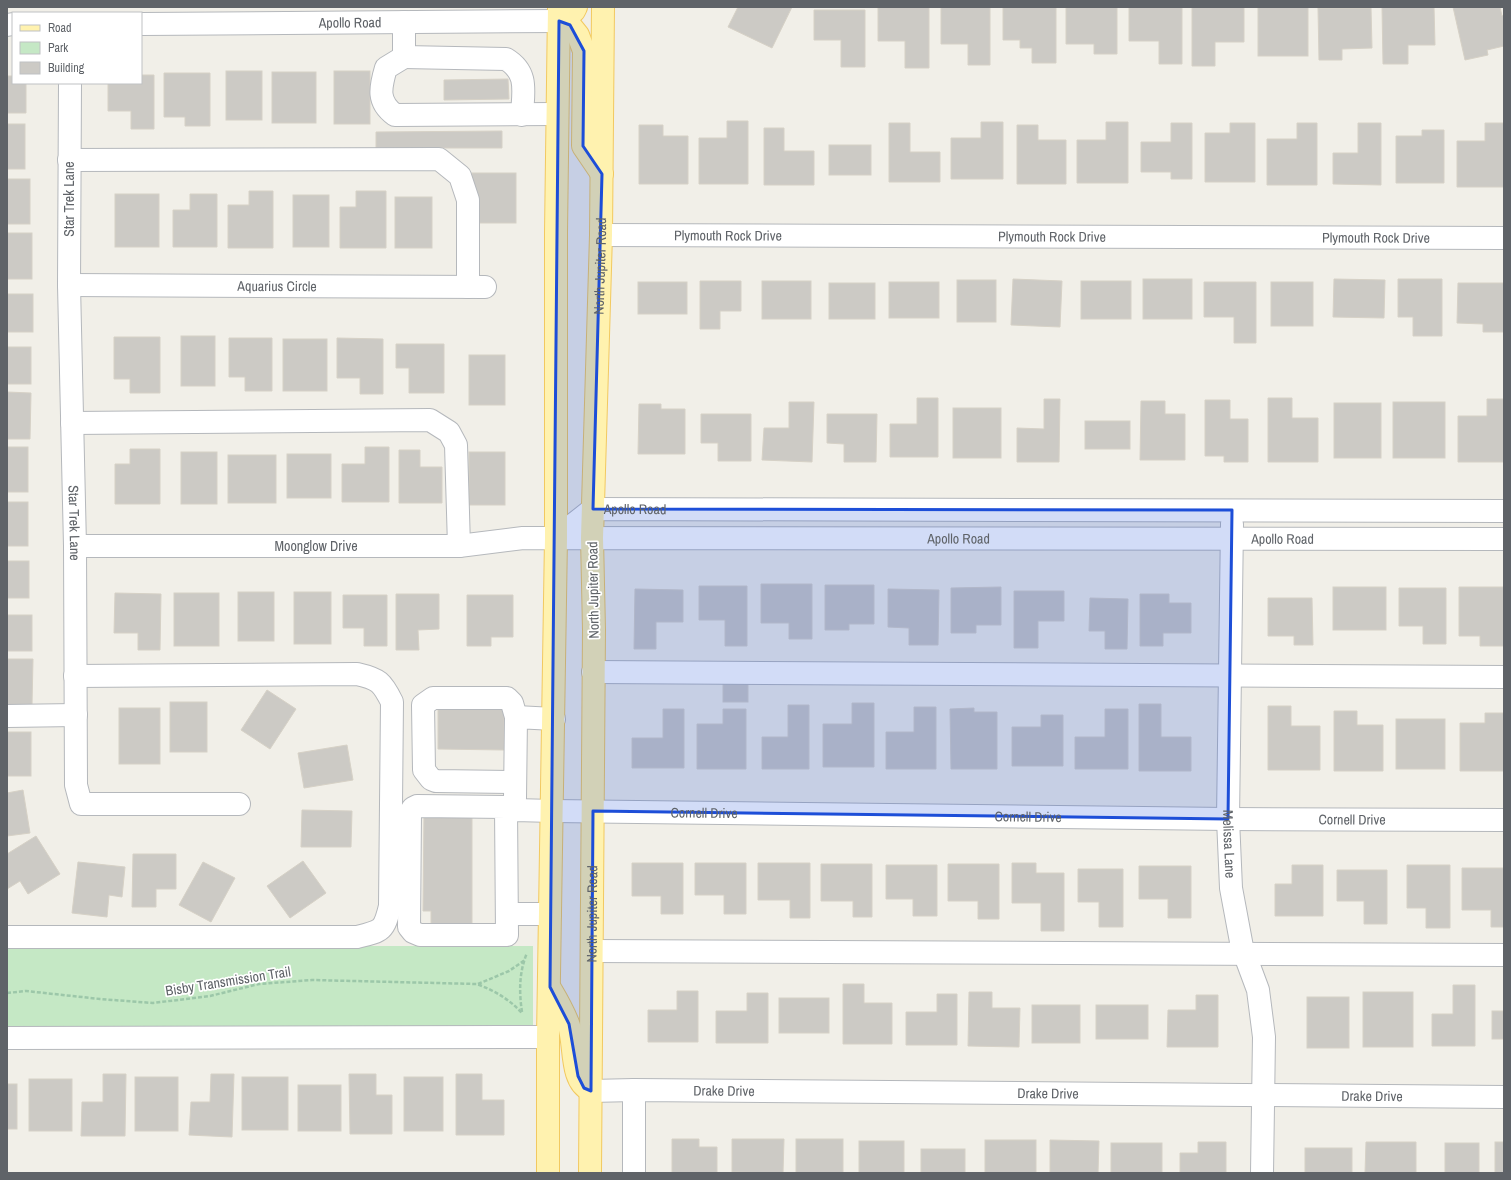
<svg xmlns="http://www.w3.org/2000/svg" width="1511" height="1180" viewBox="0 0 1511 1180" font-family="'Archivo Narrow',sans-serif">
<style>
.green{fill:#c5e8c5}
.building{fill:#cccac5;stroke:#d6d1c6}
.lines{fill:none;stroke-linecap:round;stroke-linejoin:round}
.minor-casing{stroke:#b5b8bc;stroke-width:24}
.major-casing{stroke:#f2c960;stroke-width:24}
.path{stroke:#9cc7a9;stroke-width:2.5;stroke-dasharray:4 2;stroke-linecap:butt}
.minor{stroke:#fff;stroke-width:22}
.major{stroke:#fff2af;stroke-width:22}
.marked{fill:#1d4ed8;fill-opacity:0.2;stroke:#1d4ed8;stroke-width:3;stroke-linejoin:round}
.labels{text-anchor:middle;stroke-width:3.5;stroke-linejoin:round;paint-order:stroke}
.street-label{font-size:14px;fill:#5f6368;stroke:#fff}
</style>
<rect width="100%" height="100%" fill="#f1efe8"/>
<!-- green -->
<rect class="green" x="7" y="946" width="526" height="91"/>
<!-- building -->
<g class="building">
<polygon points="738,7 792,7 772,48 728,27"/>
<polygon points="878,7 929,7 929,68 905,68 905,41 878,41"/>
<polygon points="941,7 990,7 990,65 968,65 968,44 941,44"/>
<polygon points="1003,7 1056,7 1056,63 1032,63 1032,48 1020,48 1020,40 1003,40"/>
<polygon points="1066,7 1117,7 1117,54 1094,54 1094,44 1066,44"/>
<polygon points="1129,7 1182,7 1182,64 1159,64 1159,41 1129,41"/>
<polygon points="1192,7 1244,7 1244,42 1215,42 1215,66 1192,66"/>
<rect x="1258" y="7" width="50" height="49"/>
<polygon points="1382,7 1434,7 1435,45 1408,45 1408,64 1383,64"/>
<polygon points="1453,7 1500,7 1502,16 1504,15 1504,46 1487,50 1488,55 1465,60"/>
<polygon points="1318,8 1371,8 1372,48 1342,49 1342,60 1319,60"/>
<polygon points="814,10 865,10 865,67 841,67 841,40 814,40"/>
<rect x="226" y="71" width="36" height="49"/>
<rect x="334" y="71" width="36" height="53"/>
<rect x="272" y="72" width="44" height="51"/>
<polygon points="164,73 210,73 210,126 185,126 185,117 164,117"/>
<polygon points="141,75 154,75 154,129 131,129 131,111 108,111 108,83 141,83"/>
<polygon points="7,76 13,76 13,83 26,83 26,113 7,113"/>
<polygon points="508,79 509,99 444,100 444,80"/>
<polygon points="727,121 748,121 748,184 699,184 699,138 727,138"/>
<polygon points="981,122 1003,122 1003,179 951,179 951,138 981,138"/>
<polygon points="1106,122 1128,122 1128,183 1077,183 1077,140 1106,140"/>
<polygon points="889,123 910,123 910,152 940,152 940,182 889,182"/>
<polygon points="1171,123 1192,123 1192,179 1171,179 1171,172 1141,172 1141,142 1171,142"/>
<polygon points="1230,123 1255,123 1255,182 1205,182 1205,133 1230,133"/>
<polygon points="1297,123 1317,123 1317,185 1267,185 1267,139 1297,139"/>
<polygon points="1358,123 1381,123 1381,185 1333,184 1333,153 1358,153"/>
<polygon points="1485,123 1504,123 1504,187 1457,187 1457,141 1485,141"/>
<rect x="7" y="124" width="18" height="45"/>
<polygon points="639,125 663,125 663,136 688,136 688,184 639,184"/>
<polygon points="1017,125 1038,125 1038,140 1066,140 1066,184 1017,184"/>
<polygon points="764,128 784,128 784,151 814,151 814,185 764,185"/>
<polygon points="1422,130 1444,130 1444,183 1396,183 1396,136 1422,136"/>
<polygon points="502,131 502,148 376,148 376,132"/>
<rect x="829" y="145" width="42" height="30"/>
<rect x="472" y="173" width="44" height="50"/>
<rect x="7" y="179" width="23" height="45"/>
<polygon points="249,191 273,191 273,248 228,248 228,205 249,205"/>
<polygon points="356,191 386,191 386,248 340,248 340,207 356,207"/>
<rect x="115" y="194" width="44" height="53"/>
<polygon points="190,194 217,194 217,247 173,247 173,210 190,210"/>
<rect x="293" y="195" width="36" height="52"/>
<rect x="395" y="197" width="37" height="51"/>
<rect x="7" y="233" width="25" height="46"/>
<polygon points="1013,279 1062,281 1060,327 1011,325"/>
<rect x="1143" y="279" width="49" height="40"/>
<polygon points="1334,279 1385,280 1384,318 1333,317"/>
<polygon points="1398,279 1442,279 1442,336 1413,336 1413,317 1398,317"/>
<rect x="957" y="280" width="39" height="42"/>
<polygon points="700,281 741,281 741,311 720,311 720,329 700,329"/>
<rect x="762" y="281" width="49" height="38"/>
<rect x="1081" y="281" width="50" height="38"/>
<rect x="638" y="282" width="49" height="32"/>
<rect x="889" y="282" width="50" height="36"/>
<polygon points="1204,282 1256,282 1256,343 1234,343 1234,317 1204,317"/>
<rect x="1271" y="282" width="42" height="44"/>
<rect x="829" y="283" width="46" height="36"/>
<polygon points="1458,283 1504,283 1504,332 1483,332 1483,324 1457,323"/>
<rect x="7" y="294" width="26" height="38"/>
<rect x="181" y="336" width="34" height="50"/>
<polygon points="114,337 160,337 160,393 130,393 130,379 114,379"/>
<polygon points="229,338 272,338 272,391 245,391 245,377 229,377"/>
<polygon points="337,338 383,339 383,394 360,394 360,378 337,378"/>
<rect x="283" y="339" width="44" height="52"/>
<polygon points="396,344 444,344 444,393 409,393 409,368 396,368"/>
<rect x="7" y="347" width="24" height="37"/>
<rect x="469" y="355" width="36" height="50"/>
<polygon points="7,392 31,393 30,439 7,439"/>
<polygon points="917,398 938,398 938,457 890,457 890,424 917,424"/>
<polygon points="1268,398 1292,398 1292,418 1318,418 1318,462 1268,462"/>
<polygon points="1044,399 1060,399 1059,462 1017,462 1017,428 1044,429"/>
<polygon points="1487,399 1504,399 1504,462 1458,462 1458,416 1487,416"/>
<polygon points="1205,400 1230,400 1230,419 1248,419 1248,462 1224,462 1224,456 1205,456"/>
<polygon points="1141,401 1165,401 1165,414 1185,414 1185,460 1140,460"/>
<polygon points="789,402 814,402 812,462 762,460 764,428 789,428"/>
<rect x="1393" y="402" width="52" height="56"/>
<rect x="1334" y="403" width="47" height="55"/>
<polygon points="639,404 661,404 661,409 685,409 685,454 638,454"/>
<rect x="953" y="408" width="48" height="50"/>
<polygon points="701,414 751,414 751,461 718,461 718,443 701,443"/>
<polygon points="827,414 877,414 876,462 844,462 844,444 827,443"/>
<rect x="1085" y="421" width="45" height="28"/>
<rect x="7" y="447" width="21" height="45"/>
<polygon points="365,447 389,447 389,502 342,502 342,464 365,464"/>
<polygon points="130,449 160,449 160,504 115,504 115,464 130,464"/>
<polygon points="399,450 420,450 420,467 442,467 442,503 399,503"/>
<rect x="181" y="452" width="36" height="52"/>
<rect x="469" y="452" width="36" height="53"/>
<rect x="287" y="454" width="44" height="44"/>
<rect x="228" y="455" width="48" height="48"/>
<rect x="7" y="502" width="21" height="44"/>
<rect x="7" y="561" width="22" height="37"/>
<polygon points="761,584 812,584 812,639 789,639 789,623 761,623"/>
<polygon points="825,585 874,585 874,624 849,624 849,630 825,630"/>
<polygon points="699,586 747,586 747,646 725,646 725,620 699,620"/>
<polygon points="1001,587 1001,625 976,625 976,633 951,633 951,588"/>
<rect x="1333" y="587" width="53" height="43"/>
<polygon points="1459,587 1504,587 1504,646 1480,646 1480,636 1459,636"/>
<polygon points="1399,588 1446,588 1446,644 1423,644 1423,626 1399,626"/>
<polygon points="635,589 683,590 683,622 656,622 656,649 634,649"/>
<polygon points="888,589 939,590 938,645 909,645 909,628 888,627"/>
<polygon points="1014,591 1064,591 1064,621 1038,621 1038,648 1014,648"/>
<rect x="238" y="592" width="36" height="49"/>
<rect x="294" y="592" width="37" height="52"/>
<polygon points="115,593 161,594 160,650 138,650 138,633 114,633"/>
<rect x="174" y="593" width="45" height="53"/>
<polygon points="396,594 439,594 439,629 418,630 419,650 396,650"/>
<polygon points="1140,594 1169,594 1169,603 1191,603 1191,633 1163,633 1163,646 1140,646"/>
<polygon points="343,595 387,595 387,646 364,646 364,628 343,628"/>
<polygon points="467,595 513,595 513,637 491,637 491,646 467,646"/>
<polygon points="1090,598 1128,599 1127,649 1105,649 1105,631 1089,631"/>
<polygon points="1268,598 1312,598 1313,645 1294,645 1294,636 1268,636"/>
<rect x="7" y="615" width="25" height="36"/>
<polygon points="7,659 33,659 32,705 7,705"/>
<rect x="723" y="684" width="25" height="18"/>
<polygon points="267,690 296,709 270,749 241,730"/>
<rect x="170" y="702" width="37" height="50"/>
<polygon points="852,703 874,703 874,767 823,767 823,724 852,724"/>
<polygon points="1139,704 1161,704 1161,737 1191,737 1191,771 1139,771"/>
<polygon points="788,705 809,705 809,769 762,769 762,737 788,737"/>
<polygon points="1268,706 1291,706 1291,726 1320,726 1320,770 1268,770"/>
<polygon points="438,707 504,708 504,750 438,749"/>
<polygon points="914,707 936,707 936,769 886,769 886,732 914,732"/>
<rect x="119" y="708" width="41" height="56"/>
<polygon points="974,708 974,712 997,712 997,769 951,769 950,709"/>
<polygon points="663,709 684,709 684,768 632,768 632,738 663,738"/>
<polygon points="723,709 746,709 746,769 697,769 697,724 723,724"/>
<polygon points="1105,709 1128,709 1128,769 1075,769 1075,737 1105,737"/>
<polygon points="1334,711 1357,711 1357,725 1383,725 1383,771 1334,771"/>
<polygon points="1485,713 1504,713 1504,771 1460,771 1460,723 1485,723"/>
<polygon points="1041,715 1063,715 1063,766 1012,766 1012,727 1041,727"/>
<rect x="1396" y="719" width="49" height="50"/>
<rect x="7" y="732" width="24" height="44"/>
<polygon points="347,745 353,780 304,788 298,753"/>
<polygon points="23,790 30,833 7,836 7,793"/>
<polygon points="302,810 352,811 351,847 301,847"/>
<polygon points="424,812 472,812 472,930 431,930 431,911 423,911"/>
<polygon points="36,836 60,874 28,894 20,881 7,889 7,854"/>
<polygon points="133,854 176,854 176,889 156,889 156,907 132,907"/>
<polygon points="303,861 326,893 290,918 267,886"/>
<polygon points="78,862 125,867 122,897 109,895 107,917 72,913"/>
<polygon points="203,862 235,878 211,922 179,905"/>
<polygon points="632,863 683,863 683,914 661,914 661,896 632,896"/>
<polygon points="695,863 746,863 746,914 724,914 724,895 695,895"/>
<polygon points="758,863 810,863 810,918 790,918 790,900 758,900"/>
<polygon points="1012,863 1036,863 1036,873 1064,873 1064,931 1041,931 1041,903 1012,903"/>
<polygon points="821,864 872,864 872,917 853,917 853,901 821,901"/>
<polygon points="948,864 999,864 999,919 978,919 978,901 948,901"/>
<polygon points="886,865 937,865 937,916 913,916 913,899 886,899"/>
<polygon points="1292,865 1323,865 1323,916 1275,916 1275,884 1292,884"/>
<polygon points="1407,865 1450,865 1450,928 1426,928 1426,908 1407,908"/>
<polygon points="1139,866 1191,866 1191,918 1168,918 1168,899 1139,899"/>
<polygon points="1462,868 1504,868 1504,927 1491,927 1491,910 1462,910"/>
<polygon points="1078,869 1123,869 1123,927 1099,927 1099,902 1078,902"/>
<polygon points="1337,870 1387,870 1387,924 1364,924 1364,901 1337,901"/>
<polygon points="843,984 864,984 864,1003 892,1003 892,1044 843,1044"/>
<polygon points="1453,985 1475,985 1475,1046 1432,1046 1432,1014 1453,1014"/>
<polygon points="677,991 698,991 698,1042 648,1042 648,1010 677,1010"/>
<polygon points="969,992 992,992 992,1008 1020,1008 1019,1047 968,1046"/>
<rect x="1363" y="992" width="50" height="55"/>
<polygon points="747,993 768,993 768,1043 716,1043 716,1011 747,1011"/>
<polygon points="937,994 957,994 957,1045 906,1045 906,1012 937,1012"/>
<polygon points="1196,995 1218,995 1218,1047 1167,1047 1168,1010 1196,1010"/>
<rect x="1307" y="997" width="42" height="51"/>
<rect x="779" y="998" width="50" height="35"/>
<rect x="1032" y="1005" width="48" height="38"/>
<rect x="1096" y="1005" width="52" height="34"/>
<rect x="1492" y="1011" width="12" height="28"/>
<polygon points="103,1074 126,1074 125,1136 81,1136 82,1102 103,1102"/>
<polygon points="211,1074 234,1074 232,1137 189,1135 191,1102 210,1102"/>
<polygon points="349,1074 376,1074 376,1095 392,1095 392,1134 350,1134"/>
<polygon points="456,1074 482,1074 482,1100 504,1100 504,1135 456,1135"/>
<rect x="135" y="1077" width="43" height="54"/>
<rect x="242" y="1077" width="46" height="53"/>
<rect x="404" y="1077" width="39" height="54"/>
<rect x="29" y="1079" width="43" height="52"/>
<rect x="7" y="1084" width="10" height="45"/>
<rect x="298" y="1085" width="43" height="46"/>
<polygon points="672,1139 699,1139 699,1147 717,1147 717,1173 672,1173"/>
<polygon points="732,1139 784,1139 783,1173 732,1172"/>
<rect x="796" y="1139" width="47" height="34"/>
<rect x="985" y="1140" width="51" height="33"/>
<polygon points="1050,1140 1099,1141 1098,1173 1050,1173"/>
<rect x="859" y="1141" width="45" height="32"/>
<polygon points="1198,1142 1226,1142 1226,1173 1180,1173 1180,1153 1198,1153"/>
<polygon points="1366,1142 1416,1142 1416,1173 1365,1173"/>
<rect x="1495" y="1142" width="9" height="31"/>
<rect x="1111" y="1143" width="51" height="30"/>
<rect x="1445" y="1143" width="34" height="30"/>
<rect x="1305" y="1148" width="47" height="25"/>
<rect x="921" y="1149" width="44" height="24"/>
</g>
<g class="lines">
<!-- minor casing -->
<g class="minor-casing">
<g id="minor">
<path d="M 404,22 L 404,57 L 386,68 C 380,88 377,102 395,115 L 557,114"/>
<path id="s1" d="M 141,24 L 559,21"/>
<polyline points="7,25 13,24"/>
<path d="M 404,57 L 506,59 C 529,73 523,92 522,115"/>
<path id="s2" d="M 70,83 L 69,285 L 75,546 L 76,785 L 81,804 L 239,804"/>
<polyline points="69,160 439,159 460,176 468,200 468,287"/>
<path id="s3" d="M 601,235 L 1504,238"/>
<path id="s4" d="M 69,285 L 485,287"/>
<polyline points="72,423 430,420 449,432 456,445 459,546"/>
<path id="s5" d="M 1232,524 L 1228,819 L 1231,888 L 1242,947 L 1258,990 L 1264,1037 L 1262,1173"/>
<path id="s6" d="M 556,538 L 593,509 L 1504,511"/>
<path id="s7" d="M 75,546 L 459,546 L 523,538 L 1504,539"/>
<polyline points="593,672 1504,677"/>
<polyline points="7,716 76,715"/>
<polyline points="515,782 436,781 431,779 424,770 423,705 433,698 507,698 512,703 516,717"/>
<polyline points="515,798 516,717 554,719"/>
<path id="s8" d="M 506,807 L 507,935 L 420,935 L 413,932 L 409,927 L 410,813 L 413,808 L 417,806 L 506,807 L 515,810 L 553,811 L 1228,819 L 1504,820"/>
<polyline points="507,914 550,914"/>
<path d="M 7,937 L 357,937 C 382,931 384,931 390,906 L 392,702 C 382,682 379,679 357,674 L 75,676"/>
<polyline points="592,951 1504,955"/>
<polyline points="7,1038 548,1037"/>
<path id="s9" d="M 591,1091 L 634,1090 L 1504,1097"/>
<polyline points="634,1173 634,1090"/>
</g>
</g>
<!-- major casing -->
<g class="major-casing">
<g id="major">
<polyline points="559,21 570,25 578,35 584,51 583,146 602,174"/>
<polyline points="559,21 574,11 576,7"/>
<path d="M 551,990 C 557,1000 563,1011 568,1023 C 576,1041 569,1081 590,1090"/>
<polyline points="548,1173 548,1037 556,538 556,232 559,7"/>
<path id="s10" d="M 590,1173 L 594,630 L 592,538 L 601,235 L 603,7"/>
</g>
</g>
<!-- path -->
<g class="path">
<polyline points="478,984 509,971 525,960"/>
<path d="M 7,993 L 26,991 L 100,999 L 153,1003 L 210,996 L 259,984 L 312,980 L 477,984 C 495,991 509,999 522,1013"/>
<path d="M 522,1012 C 519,992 519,972 527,953"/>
</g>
<!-- minor -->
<use href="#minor" class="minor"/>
<!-- major -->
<use href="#major" class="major"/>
</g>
<!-- marked area -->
<path class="marked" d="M 559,21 L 570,25 L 584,51 L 583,146 L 602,174 L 593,509 L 1232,510 L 1228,819 L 593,811 L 591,1091 L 584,1088 L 578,1076 L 569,1024 L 550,987 Z"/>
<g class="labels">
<!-- street labels -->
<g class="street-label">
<text dy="5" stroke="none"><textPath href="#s1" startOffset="209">Apollo Road</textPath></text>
<text transform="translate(69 199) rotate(-90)" y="5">Star Trek Lane</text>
<text dy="5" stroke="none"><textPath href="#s3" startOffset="127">Plymouth Rock Drive</textPath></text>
<text dy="5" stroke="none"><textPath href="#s3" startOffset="451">Plymouth Rock Drive</textPath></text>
<text dy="5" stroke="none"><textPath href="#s3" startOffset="775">Plymouth Rock Drive</textPath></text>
<text dy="5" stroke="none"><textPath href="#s10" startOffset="907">North Jupiter Road</textPath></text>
<text dy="5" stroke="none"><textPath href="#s4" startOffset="208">Aquarius Circle</textPath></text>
<text dy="5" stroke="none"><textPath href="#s6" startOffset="89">Apollo Road</textPath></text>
<text dy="5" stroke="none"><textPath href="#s2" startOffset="440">Star Trek Lane</textPath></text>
<text dy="5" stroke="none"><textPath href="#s7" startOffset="884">Apollo Road</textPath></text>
<text dy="5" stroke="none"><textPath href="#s7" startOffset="1208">Apollo Road</textPath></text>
<text dy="5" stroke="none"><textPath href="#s7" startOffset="241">Moonglow Drive</textPath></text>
<text transform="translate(593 590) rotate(-91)" y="5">North Jupiter Road</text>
<text dy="5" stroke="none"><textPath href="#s8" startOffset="641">Cornell Drive</textPath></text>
<text dy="5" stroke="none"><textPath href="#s8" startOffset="965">Cornell Drive</textPath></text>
<text dy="5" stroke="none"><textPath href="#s8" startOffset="1289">Cornell Drive</textPath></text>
<text dy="5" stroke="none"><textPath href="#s5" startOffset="320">Melissa Lane</textPath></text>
<text dy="5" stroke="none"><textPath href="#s10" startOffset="259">North Jupiter Road</textPath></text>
<text transform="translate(228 981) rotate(-9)" y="5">Bisby Transmission Trail</text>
<text dy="5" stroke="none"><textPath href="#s9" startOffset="133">Drake Drive</textPath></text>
<text dy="5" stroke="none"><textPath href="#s9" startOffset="457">Drake Drive</textPath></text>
<text dy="5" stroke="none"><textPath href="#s9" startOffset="781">Drake Drive</textPath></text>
</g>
</g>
<!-- border -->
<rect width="1511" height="1180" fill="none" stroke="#5f6368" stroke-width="16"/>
<!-- legend -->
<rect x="12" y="12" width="130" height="72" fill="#ffffff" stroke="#bfc1c3"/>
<rect x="20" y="25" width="20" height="6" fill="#fff2af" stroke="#bfc1c3"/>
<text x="48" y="32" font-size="12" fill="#5f6368">Road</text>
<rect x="20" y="42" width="20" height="12" fill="#c5e8c5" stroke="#bfc1c3"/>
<text x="48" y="52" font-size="12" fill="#5f6368">Park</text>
<rect x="20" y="62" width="20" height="12" fill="#cccac5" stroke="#bfc1c3"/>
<text x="48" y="72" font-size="12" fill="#5f6368">Building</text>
</svg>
